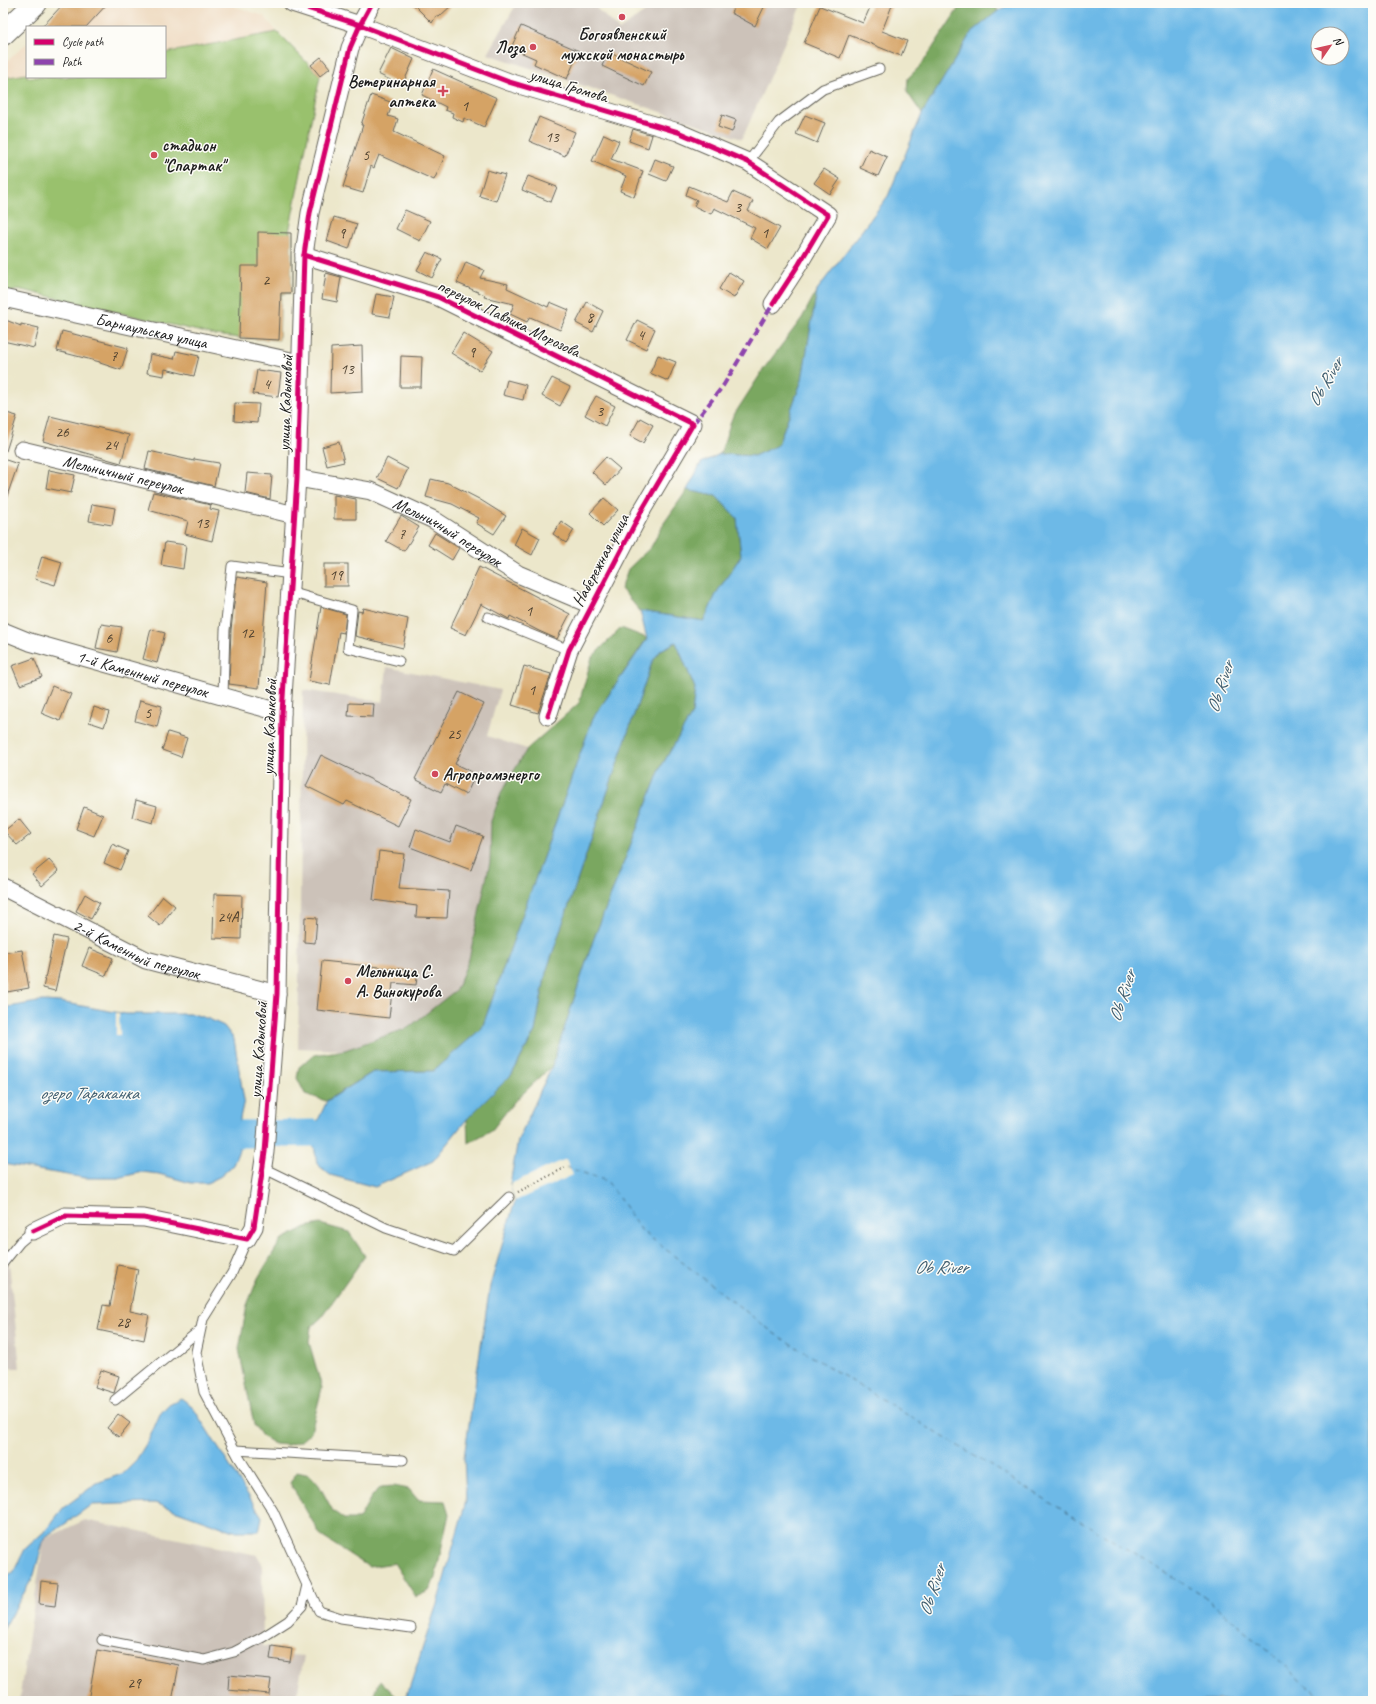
<svg xmlns="http://www.w3.org/2000/svg" width="1376" height="1704" viewBox="0 0 1376 1704" font-family="Caveat,sans-serif">
<style>
.built{fill:#edd7bb}
.industrial{fill:#ccc2b9}
.green{fill:#99c16d;stroke:#5a6e44}
.forest{fill:#7aa760;stroke:#4b623e}
.water{fill:#6db9e7;stroke:#446a82;fill-rule:evenodd}
.pier{fill:#ece7cb}
.lines{fill:none;stroke-linecap:round;stroke-linejoin:round}
.river{stroke:#6db9e7;stroke-width:27}
.ferry{stroke:#3c5b6d;stroke-width:1;stroke-dasharray:5 4;stroke-linecap:butt}
.building{fill:#d5a365}
.service-casing{stroke:#656359;stroke-width:11}
.minor-casing{stroke:#656359;stroke-width:19}
.tertiary-casing{stroke:#656359;stroke-width:24}
.path{stroke:#656359;stroke-width:2.5;stroke-dasharray:1 3;stroke-linecap:butt}
.service{stroke:#fff;stroke-width:9}
.minor{stroke:#fff;stroke-width:17}
.tertiary{stroke:#fff;stroke-width:22}
.quiet{stroke:#8e44ad;stroke-width:4;stroke-dasharray:8 4;stroke-linecap:butt}
.cycleway-casing{stroke:#fdfcf7;stroke-width:8}
.cycleway{stroke:#d6006c;stroke-width:5}
.poi-dot{fill:#d1495b;stroke:#fdfcf7;stroke-width:1.5}
.labels{text-anchor:middle;stroke-width:3;stroke-linejoin:round;paint-order:stroke}
.number-label{font-size:15px;fill:#4a3e2e}
.poi-label{font-size:17px;font-weight:bold;fill:#1c1c1c;stroke:#fdfcf7;text-anchor:start}
.street-label{font-size:17px;fill:#1c1c1c;stroke:#fdfcf7}
.water-label{font-size:18px;font-style:italic;fill:#3c5b6d;stroke:#fdfcf7}
</style>
<rect width="100%" height="100%" fill="#fdfcf7"/>
<filter id="ink" filterUnits="userSpaceOnUse"><feTurbulence type="fractalNoise" baseFrequency=".025" numOctaves="2"/><feDisplacementMap in="SourceGraphic" scale="8" xChannelSelector="R" yChannelSelector="G"/><feConvolveMatrix kernelMatrix="1 2 1 2 8 2 1 2 1" color-interpolation-filters="sRGB"/></filter>
<filter id="wash" filterUnits="userSpaceOnUse"><feTurbulence type="fractalNoise" baseFrequency=".012" numOctaves="4" result="noise"/><feDisplacementMap in="SourceGraphic" scale="16" xChannelSelector="R" yChannelSelector="G"/><feGaussianBlur stdDeviation="0.9" result="paint"/><feColorMatrix in="noise" values="0 0 0 0 0 0 0 0 0 0 0 0 0 0 0 0 0 1.4 0 .05"/><feComposite in="paint" operator="in"/></filter>
<g filter="url(#wash)">
<rect width="100%" height="100%" fill="#ece7cb"/>
<!-- built -->
<g class="built">
<polygon points="64,3 224,3 264,16 277,32 165,53 165,27 42,27"/>
<polygon points="27,43 27,74 3,78 3,65"/>
</g>
<!-- industrial -->
<g class="industrial">
<polygon points="517,3 591,3 619,30 658,3 802,3 742,139 488,54"/>
<polygon points="387,667 500,690 487,736 527,749 502,791 491,821 490,862 469,959 456,990 408,1028 345,1050 298,1048 303,690 383,702"/>
<polygon points="3,1207 20,1368 3,1368"/>
<polygon points="85,1520 257,1555 262,1563 263,1646 292,1649 291,1655 304,1656 296,1701 19,1701 44,1539"/>
</g>
<!-- green -->
<polygon class="green" points="277,32 320,76 289,232 291,232 291,293 281,294 279,340 239,338 215,335 18,289 10,293 3,292 3,78 27,74 27,77 165,77 165,53"/>
<!-- forest -->
<g class="forest">
<polygon points="962,3 994,3 998,11 971,33 922,114 907,92 908,78 922,64"/>
<polygon points="817,290 802,380 778,445 754,456 720,454 732,418 765,367 802,318"/>
<polygon points="687,490 716,496 737,518 741,556 717,592 704,621 640,611 621,589 628,569 651,547 664,523"/>
<polygon points="621,628 647,638 593,718 482,1028 433,1071 373,1072 326,1101 305,1094 297,1078 299,1067 314,1055 345,1050 408,1028 456,990 469,959 490,862 491,821 502,791 527,749 579,703 592,657"/>
<polygon points="676,642 695,688 692,714 661,767 593,941 552,1066 513,1103 492,1130 468,1143 467,1119 512,1074 535,1031 546,972 652,662 661,650"/>
<polygon points="320,1224 349,1232 365,1256 321,1318 311,1327 309,1342 322,1388 311,1432 301,1441 288,1445 274,1444 262,1436 254,1425 239,1349 247,1305 258,1278 281,1240 306,1227"/>
<polygon points="297,1472 310,1475 319,1485 333,1511 344,1519 359,1519 371,1497 381,1487 394,1486 409,1489 418,1500 445,1501 449,1514 435,1578 429,1591 416,1597 394,1563 369,1567 321,1536 290,1483"/>
<polygon points="380,1680 401,1701 372,1701"/>
</g>
<!-- water -->
<g class="water">
<path d="M 1012,3 L 1373,3 L 1373,1701 L 405,1701 L 437,1604 L 466,1501 L 464,1457 L 490,1286 L 515,1201 L 510,1184 L 518,1140 L 552,1066 L 593,941 L 661,767 L 692,714 L 695,688 L 676,642 L 661,650 L 652,662 L 546,972 L 535,1031 L 512,1074 L 467,1119 L 433,1161 L 375,1187 L 330,1175 L 317,1164 L 312,1133 L 327,1101 L 373,1072 L 433,1071 L 482,1028 L 593,718 L 647,639 L 640,611 L 704,621 L 717,592 L 741,556 L 737,518 L 716,496 L 687,490 L 701,463 L 720,454 L 754,456 L 778,445 L 802,380 L 817,290 L 888,196 L 922,114 L 971,33 L 998,11 ZM 1318,34 L 1342,34 L 1342,58 L 1318,58 Z"/>
<polygon points="43,1001 60,1002 126,1014 193,1014 209,1019 224,1026 234,1039 244,1100 240,1118 239,1150 233,1165 221,1176 207,1183 191,1183 159,1174 142,1172 118,1178 85,1178 3,1164 3,1008"/>
<polygon points="181,1398 192,1406 262,1517 259,1531 233,1531 155,1503 91,1505 44,1539 34,1575 3,1630 3,1579 13,1573 25,1549 46,1530 63,1508 97,1483 124,1473 135,1462 149,1439 160,1414 169,1404"/>
</g>
<!-- pier -->
<g class="pier">
<polygon points="116,1013 119,1013 120,1035 116,1035"/>
<polygon points="566,1159 573,1175 515,1201 510,1184"/>
</g>
<g class="lines">
<!-- river -->
<polyline class="river" points="240,1134 312,1133"/>
<!-- ferry -->
<polyline class="ferry" points="566,1167 607,1181 642,1231 775,1334 1205,1597 1325,1701"/>
</g>
<g id="blocks">
<!-- building -->
<g class="building">
<polygon points="64,3 108,3 86,27 42,27"/>
<polygon points="409,3 454,3 439,17 436,16 432,23 415,6"/>
<polygon points="736,3 766,3 755,26 731,13"/>
<polygon points="872,3 893,3 882,31 907,41 901,56 849,35 840,58 804,43 820,6 863,23"/>
<polygon points="521,26 579,51 567,79 534,64 536,59 511,48"/>
<polygon points="391,48 414,59 402,86 378,74"/>
<polygon points="608,52 651,72 644,86 602,66"/>
<polygon points="321,57 330,68 320,76 311,65"/>
<polygon points="433,69 497,98 484,127 464,118 463,122 452,117 453,113 445,110 446,107 422,95"/>
<polygon points="371,95 393,103 388,116 398,119 394,132 445,156 434,180 379,155 374,168 371,166 363,193 343,187 363,125 361,125"/>
<polygon points="722,115 736,120 732,132 718,127"/>
<polygon points="805,115 825,123 817,143 796,134"/>
<polygon points="539,117 575,132 565,156 529,141"/>
<polygon points="633,129 652,135 648,148 629,141"/>
<polygon points="604,134 619,141 611,159 643,171 634,197 620,191 626,176 592,161"/>
<polygon points="869,149 887,157 878,176 860,168"/>
<polygon points="655,159 673,166 666,181 649,174"/>
<polygon points="824,169 840,179 830,194 814,183"/>
<polygon points="487,170 505,175 496,201 479,196"/>
<polygon points="528,176 557,187 551,202 522,190"/>
<polygon points="689,186 728,202 733,192 753,201 748,211 780,228 768,249 750,238 755,228 714,208 711,214 694,206 697,200 686,195"/>
<polygon points="405,210 430,221 420,241 396,229"/>
<polygon points="334,217 357,224 349,249 327,241"/>
<polygon points="258,232 291,233 291,293 281,293 279,340 239,338 241,266 258,266"/>
<polygon points="427,252 442,259 432,278 417,270"/>
<polygon points="466,262 484,270 480,278 508,284 507,288 548,307 550,302 569,310 560,330 530,317 527,322 510,314 514,304 484,297 485,295 457,283"/>
<polygon points="729,272 744,281 734,298 719,289"/>
<polygon points="326,273 341,277 337,302 322,299"/>
<polygon points="376,294 394,297 390,317 372,314"/>
<polygon points="587,302 603,311 593,332 576,323"/>
<polygon points="3,319 21,326 21,324 39,328 34,348 3,341"/>
<polygon points="637,320 655,329 646,349 627,340"/>
<polygon points="62,331 128,348 121,370 100,363 100,362 57,351"/>
<polygon points="463,333 493,351 480,371 451,353"/>
<polygon points="362,346 363,391 330,393 331,348"/>
<polygon points="176,351 199,356 194,376 165,369 164,376 147,373 150,354 174,359"/>
<polygon points="658,355 676,362 668,381 650,373"/>
<polygon points="401,356 422,357 421,387 400,387"/>
<polygon points="257,370 281,373 278,397 253,394"/>
<polygon points="552,378 570,387 560,406 542,396"/>
<polygon points="507,380 526,385 523,400 503,395"/>
<polygon points="596,396 615,406 605,426 585,415"/>
<polygon points="235,403 259,404 257,423 234,421"/>
<polygon points="3,412 17,416 6,451 3,450"/>
<polygon points="50,416 129,435 121,463 43,441"/>
<polygon points="640,418 653,425 643,443 630,436"/>
<polygon points="339,442 344,462 327,466 322,447"/>
<polygon points="149,451 194,461 194,459 219,463 214,486 145,469"/>
<polygon points="606,457 620,469 606,485 592,472"/>
<polygon points="387,458 408,469 398,488 377,478"/>
<polygon points="3,459 18,464 5,502 3,502"/>
<polygon points="49,470 75,475 71,493 46,488"/>
<polygon points="247,473 272,475 270,499 245,493"/>
<polygon points="431,479 448,483 479,499 506,516 494,534 476,523 479,518 452,504 426,497"/>
<polygon points="153,492 211,505 210,509 219,511 212,541 185,534 188,521 148,510"/>
<polygon points="334,495 356,499 356,519 334,519"/>
<polygon points="604,498 618,510 603,526 590,513"/>
<polygon points="92,504 115,508 112,525 89,521"/>
<polygon points="401,516 419,527 404,551 386,541"/>
<polygon points="561,521 574,530 566,543 553,534"/>
<polygon points="522,528 540,538 532,555 514,545"/>
<polygon points="435,533 459,548 452,560 428,545"/>
<polygon points="165,542 186,545 183,569 161,565"/>
<polygon points="42,556 62,562 55,585 35,579"/>
<rect x="324" y="564" width="24" height="22"/>
<polygon points="479,567 570,614 557,639 539,631 510,616 509,619 481,604 466,635 450,628"/>
<polygon points="237,577 267,582 259,688 229,684 231,630"/>
<polygon points="321,607 346,614 344,633 339,632 330,685 309,681"/>
<polygon points="363,608 408,619 403,648 355,636 358,611 362,612"/>
<polygon points="101,624 122,627 117,652 96,648"/>
<polygon points="151,629 165,633 157,663 143,659"/>
<polygon points="34,658 42,677 20,685 12,666"/>
<polygon points="524,666 551,674 538,713 512,705"/>
<polygon points="52,686 71,694 60,721 41,713"/>
<polygon points="459,692 484,704 455,764 476,774 466,795 445,784 441,792 415,779"/>
<polygon points="140,700 162,706 157,727 135,721"/>
<polygon points="349,703 374,704 373,717 348,716"/>
<polygon points="94,707 109,712 104,727 89,722"/>
<polygon points="168,732 187,738 181,757 162,750"/>
<polygon points="321,755 411,799 398,826 347,801 344,805 306,786"/>
<polygon points="136,800 157,806 153,823 132,817"/>
<polygon points="84,807 103,815 94,836 76,829"/>
<polygon points="19,819 31,834 17,845 4,831"/>
<polygon points="456,826 483,836 471,870 410,847 416,829 450,842"/>
<polygon points="112,844 128,851 120,870 104,863"/>
<polygon points="379,851 404,854 399,888 449,891 447,918 416,917 417,906 373,900"/>
<polygon points="49,860 59,871 42,886 32,874"/>
<polygon points="85,894 100,903 91,919 76,911"/>
<polygon points="214,894 242,895 241,939 213,938"/>
<polygon points="163,896 175,906 160,926 148,916"/>
<polygon points="305,917 317,918 315,943 304,942"/>
<polygon points="54,936 67,939 55,991 43,988"/>
<polygon points="89,948 113,958 106,976 82,966"/>
<polygon points="22,950 29,988 7,992 3,968 3,953"/>
<polygon points="322,961 418,971 416,985 393,983 389,1018 317,1010"/>
<polygon points="118,1265 138,1269 130,1311 149,1315 144,1340 98,1330 103,1305 110,1306"/>
<polygon points="101,1370 119,1376 114,1393 95,1387"/>
<polygon points="118,1414 130,1423 119,1437 107,1428"/>
<polygon points="41,1581 58,1583 55,1606 39,1604"/>
<polygon points="272,1646 292,1649 290,1662 270,1659"/>
<polygon points="97,1650 179,1665 172,1701 88,1701"/>
<polygon points="229,1675 271,1679 269,1694 228,1690"/>
</g>
</g>
</g>
<g filter="url(#ink)">
<use href="#blocks" fill-opacity="0" stroke="#656359" stroke-width="1"/>
<g class="lines">
<!-- service casing -->
<g class="service-casing">
<g id="service">
<polyline points="748,162 779,122 823,89 879,69"/>
<polyline points="290,592 352,610 348,648 399,661"/>
<polyline points="488,617 569,650"/>
<polyline points="223,696 225,630 232,566 291,574"/>
<polyline points="263,1168 386,1228 454,1251 509,1197"/>
<polyline points="3,1263 20,1242 33,1231"/>
<polyline points="115,1400 200,1330"/>
<polyline points="235,1450 403,1460"/>
<polyline points="307,1585 319,1611 341,1618 411,1628"/>
<polyline points="102,1640 204,1660 234,1652 263,1637 288,1621 302,1606 307,1585 273,1511 238,1456 204,1392 196,1352 203,1319 232,1273 247,1239"/>
</g>
</g>
<!-- minor casing -->
<g class="minor-casing">
<g id="minor">
<polyline points="292,3 360,25 509,82 678,132 748,162 828,215 799,264 773,304"/>
<polyline points="304,255 438,297 693,424 641,512 569,650 548,716"/>
<path id="s1" d="M 3,298 L 300,363"/>
<path id="s2" d="M 22,450 L 295,515"/>
<path id="s3" d="M 297,478 L 371,491 L 434,520 L 518,574 L 591,605"/>
<path id="s4" d="M 3,631 L 30,642 L 282,713"/>
<path id="s5" d="M 3,887 L 146,960 L 277,994"/>
<polyline points="33,1231 65,1216 144,1218 247,1239 254,1227 265,1152 277,994 282,713 297,478 304,255 310,213 350,48 360,25 372,3"/>
</g>
</g>
<!-- tertiary casing -->
<g class="tertiary-casing">
<polyline id="tertiary" points="3,34 36,3"/>
</g>
<!-- path -->
<polyline class="path" points="518,1192 566,1167"/>
<!-- service -->
<use href="#service" class="service"/>
<!-- minor -->
<use href="#minor" class="minor"/>
<!-- tertiary -->
<use href="#tertiary" class="tertiary"/>
<!-- quiet -->
<polyline class="quiet" points="693,424 723,386 773,304"/>
<!-- cycleway casing -->
<g class="cycleway-casing">
<g id="cycleway">
<polyline points="292,3 360,25 509,82 678,132 748,162 828,215 799,264 773,304"/>
<polyline points="304,255 438,297 693,424 641,512 569,650 548,716"/>
<polyline points="33,1231 65,1216 144,1218 247,1239 254,1227 265,1152 277,994 282,713 297,478 304,255 310,213 350,48 360,25 372,3"/>
</g>
</g>
<!-- cycleway -->
<use href="#cycleway" class="cycleway"/>
</g>
</g>
<!-- markers -->
<g class="poi-dot">
<circle cx="622" cy="17" r="4"/>
<circle cx="533" cy="47" r="4"/>
<path d="M441 85h4v4h4v4h-4v4h-4v-4h-4v-4h4z"/>
<circle cx="154" cy="155" r="4"/>
<circle cx="435" cy="774" r="4"/>
<circle cx="348" cy="981" r="4"/>
</g>
<g class="labels">
<!-- number labels -->
<g class="number-label">
<text x="465" y="111">1</text>
<text x="552" y="142">13</text>
<text x="366" y="160">5</text>
<text x="738" y="212">3</text>
<text x="342" y="238">9</text>
<text x="765" y="238">1</text>
<text x="266" y="285">2</text>
<text x="590" y="322">8</text>
<text x="641" y="340">4</text>
<text x="472" y="357">9</text>
<text x="114" y="361">7</text>
<text x="347" y="374">13</text>
<text x="267" y="389">4</text>
<text x="600" y="416">3</text>
<text x="62" y="437">26</text>
<text x="111" y="450">24</text>
<text x="202" y="528">13</text>
<text x="402" y="539">7</text>
<text x="336" y="580">19</text>
<text x="529" y="616">1</text>
<text x="247" y="638">12</text>
<text x="109" y="643">6</text>
<text x="532" y="695">1</text>
<text x="148" y="718">5</text>
<text x="454" y="739">25</text>
<text x="228" y="922">24А</text>
<text x="123" y="1327">28</text>
<text x="134" y="1688">29</text>
</g>
<!-- poi labels -->
<g class="poi-label">
<text x="622" y="40" text-anchor="middle">Богоявленский<tspan x="622" dy="20">мужской монастырь</tspan></text>
<text x="525" y="53" text-anchor="end">Лоза</text>
<text x="435" y="87" text-anchor="end">Ветеринарная<tspan x="435" dy="20">аптека</tspan></text>
<text x="162" y="151">стадион<tspan x="162" dy="20">"Спартак"</tspan></text>
<text x="443" y="780">Агропромэнерго</text>
<text x="356" y="977">Мельница С.<tspan x="356" dy="20">А. Винокурова</tspan></text>
</g>
<!-- street labels -->
<g class="street-label">
<text transform="translate(569 85) rotate(17)" y="6">улица Громова</text>
<text transform="translate(509 318) rotate(26)" y="6">переулок Павлика Морозова</text>
<text dy="6" stroke="none"><textPath href="#s1" startOffset="152">Барнаульская улица</textPath></text>
<text transform="translate(285 403) rotate(-88)" y="6">улица Кадыковой</text>
<text dy="6" stroke="none"><textPath href="#s2" startOffset="104">Мельничный переулок</textPath></text>
<text dy="6" stroke="none"><textPath href="#s3" startOffset="162">Мельничный переулок</textPath></text>
<text transform="translate(600 560) rotate(-62)" y="6">Набережная улица</text>
<text dy="6" stroke="none"><textPath href="#s4" startOffset="146">1-й Каменный переулок</textPath></text>
<text transform="translate(269 727) rotate(-88)" y="6">улица Кадыковой</text>
<text dy="6" stroke="none"><textPath href="#s5" startOffset="148">2-й Каменный переулок</textPath></text>
<text transform="translate(258 1050) rotate(-86)" y="6">улица Кадыковой</text>
</g>
<!-- water labels -->
<g class="water-label">
<text transform="translate(1325 382) rotate(-60)" y="6">Ob River</text>
<text transform="translate(1220 687) rotate(-72)" y="6">Ob River</text>
<text transform="translate(1122 996) rotate(-72)" y="6">Ob River</text>
<text x="89" y="1099">озеро Тараканка</text>
<text x="941" y="1273">Ob River</text>
<text transform="translate(932 1590) rotate(-72)" y="6">Ob River</text>
</g>
</g>
<!-- margin -->
<rect width="1376" height="1704" fill="none" stroke="#fdfcf7" stroke-width="16"/>
<!-- legend -->
<rect x="26" y="26" width="140" height="52" fill="#fdfcf7" stroke="#a3a29f"/>
<rect x="34" y="39" width="20" height="6" fill="#d6006c" stroke="#a3a29f"/>
<text x="62" y="46" font-size="12" fill="#1c1c1c">Cycle path</text>
<rect x="34" y="59" width="20" height="6" fill="#8e44ad" stroke="#a3a29f"/>
<text x="62" y="66" font-size="12" fill="#1c1c1c">Path</text>
<!-- north arrow -->
<g transform="translate(1330 46) rotate(56)"><circle r="19" fill="#fdfcf7" stroke="#a3a29f"/>
<path d="M0-3L7 15L0 10L-7 15Z" fill="#d1495b"/>
<text y="-6" font-size="11" font-weight="bold" text-anchor="middle" fill="#1c1c1c">N</text>
</g>
</svg>
